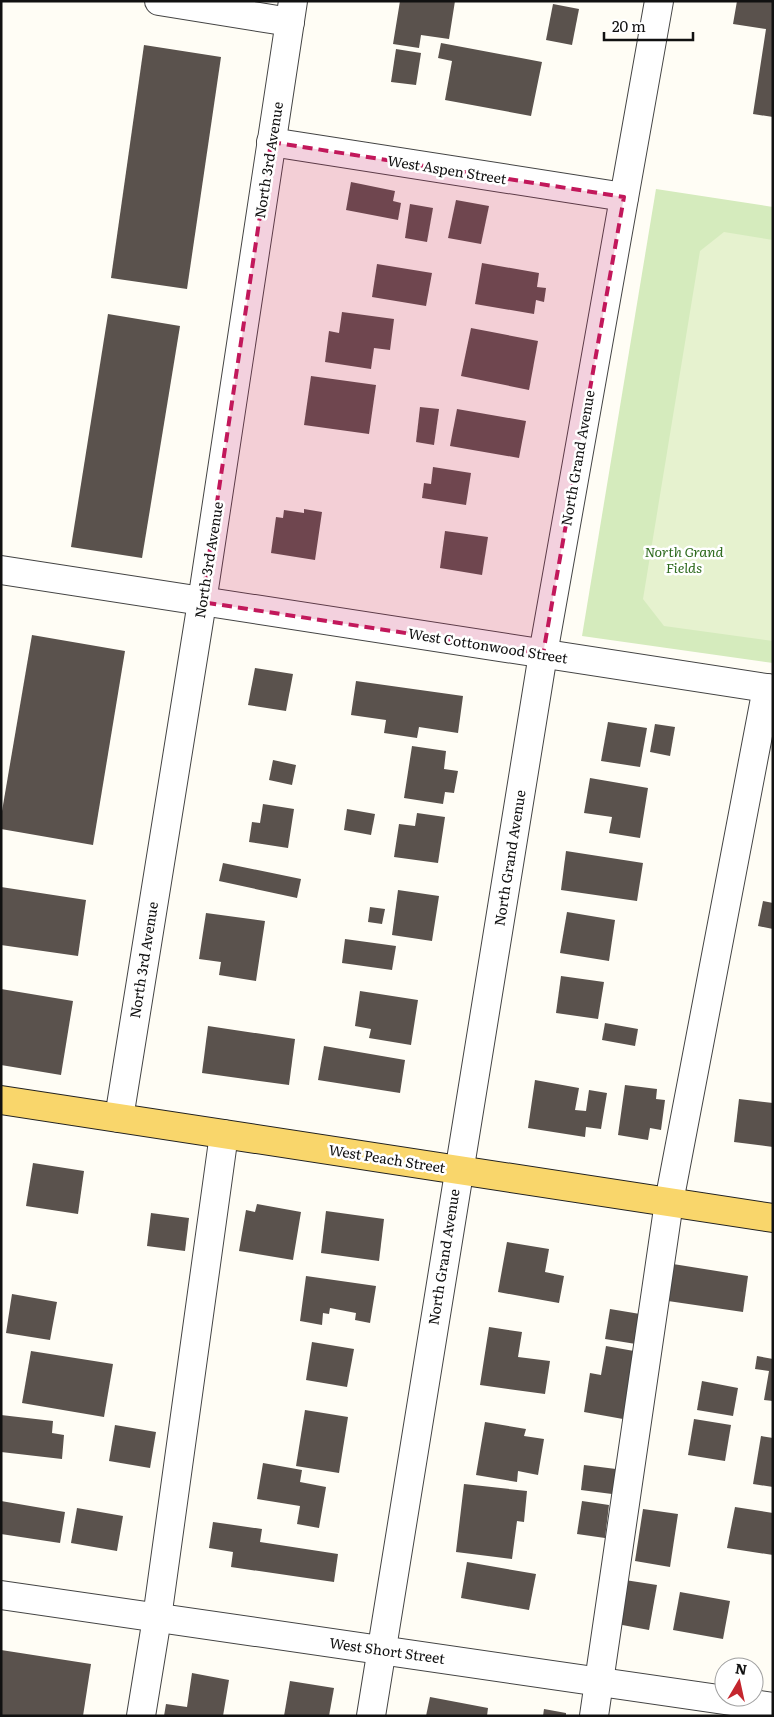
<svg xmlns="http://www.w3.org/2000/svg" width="774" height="1717" viewBox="0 0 774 1717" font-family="Literata,serif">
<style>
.green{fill:#d5ebbd}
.pitch{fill:#e6f2cf}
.building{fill:#5a524d}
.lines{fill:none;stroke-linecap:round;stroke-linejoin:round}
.minor-casing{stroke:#444;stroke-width:30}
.major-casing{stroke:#222;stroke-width:30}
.minor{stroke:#fff;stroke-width:28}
.major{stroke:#f9d66b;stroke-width:28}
.marked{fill:#c2185b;fill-opacity:0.2;stroke:#c2185b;stroke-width:4;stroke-dasharray:10 6;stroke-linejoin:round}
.labels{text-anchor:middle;stroke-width:5;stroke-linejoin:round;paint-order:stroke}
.street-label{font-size:14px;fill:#111;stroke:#fff}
.park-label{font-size:14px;font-style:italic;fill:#2f6b1f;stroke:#fff}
</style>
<rect width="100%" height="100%" fill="#fffdf5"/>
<!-- green -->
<polygon class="green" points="656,189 773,207 773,663 582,636"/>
<!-- pitch -->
<polygon class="pitch" points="724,232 773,240 773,641 664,626 643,599 700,251"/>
<!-- building -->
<g class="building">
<polygon points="400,1 455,1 449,39 421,35 419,48 393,44"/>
<polygon points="737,1 773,1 773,117 753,114 766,29 733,24"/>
<polygon points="553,4 579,9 572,45 546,40"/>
<polygon points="441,43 542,62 531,116 445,100 452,61 438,58"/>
<polygon points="144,45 221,57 187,289 111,278"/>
<polygon points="396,49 421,53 416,85 391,82"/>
<polygon points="351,182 395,191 393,201 401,203 398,220 346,210"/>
<polygon points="456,200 489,206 481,244 448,238"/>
<polygon points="410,204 433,208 427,242 405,238"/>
<polygon points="482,263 539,273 537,287 546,288 544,302 536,300 534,314 475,304"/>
<polygon points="377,264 432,273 426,306 372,297"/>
<polygon points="342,312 394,319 390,350 374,348 371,369 325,362 329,331 339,333"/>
<polygon points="108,314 180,326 142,558 71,547"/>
<polygon points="471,328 538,341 529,390 461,376"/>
<polygon points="311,376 376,385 369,434 304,425"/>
<polygon points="420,407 439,409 434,445 416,442"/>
<polygon points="457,409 526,421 519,458 450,446"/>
<polygon points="433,467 471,473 466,505 422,498 424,483 431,484"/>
<polygon points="304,509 322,512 315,560 271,553 276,517 283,518 284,510 304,513"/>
<polygon points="445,531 488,537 482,575 440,568"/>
<polygon points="32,635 125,651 93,845 1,829 1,817"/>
<polygon points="255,668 293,674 286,711 248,705"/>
<polygon points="356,681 463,696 458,733 419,727 417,738 384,733 386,720 351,715"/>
<polygon points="608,722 647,728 640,767 601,761"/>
<polygon points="655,724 675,727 670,756 650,752"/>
<polygon points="412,746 446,751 444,769 458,771 454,793 445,792 443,804 404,798"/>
<polygon points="273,760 296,765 292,785 269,780"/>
<polygon points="590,778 648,788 640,838 609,833 612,817 584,813"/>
<polygon points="263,804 294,809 288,848 249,842 252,822 260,823"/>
<polygon points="347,809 375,814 371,835 344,830"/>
<polygon points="417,813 445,817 438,863 394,857 399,824 415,826"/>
<polygon points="566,851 643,863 637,901 561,890"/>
<polygon points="223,863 301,879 297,898 219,881"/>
<polygon points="1,887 86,900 78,956 1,945"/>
<polygon points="398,890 439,896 432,941 392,935"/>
<polygon points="763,901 773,903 773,929 758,926"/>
<polygon points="370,907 385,909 382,924 368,922"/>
<polygon points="567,912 615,920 609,961 560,953"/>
<polygon points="206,913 265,921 256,981 219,975 221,962 199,959"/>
<polygon points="345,939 396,946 392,970 342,963"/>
<polygon points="561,976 604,982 598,1019 556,1013"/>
<polygon points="1,989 73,1001 61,1075 1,1065"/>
<polygon points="360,991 418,1000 411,1045 369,1038 371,1029 355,1026"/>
<polygon points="605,1023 638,1029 635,1046 602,1040"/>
<polygon points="208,1026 295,1039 289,1085 202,1073"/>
<polygon points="324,1046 405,1060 400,1093 318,1080"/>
<polygon points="535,1080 579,1088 575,1110 586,1111 589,1090 607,1093 601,1129 586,1127 585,1137 528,1128"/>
<polygon points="625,1085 657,1089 656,1099 665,1100 661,1130 650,1128 648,1140 618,1135"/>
<polygon points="739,1099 773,1103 773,1147 734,1142"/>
<polygon points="33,1163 84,1171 78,1214 26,1206"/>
<polygon points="257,1204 301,1212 293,1260 239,1251 246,1210 255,1212"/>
<polygon points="326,1211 384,1219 379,1261 321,1253"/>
<polygon points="151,1213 189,1218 185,1251 147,1246"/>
<polygon points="507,1242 549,1249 545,1272 564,1276 559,1303 498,1292"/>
<polygon points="673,1264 748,1276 743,1312 668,1301"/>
<polygon points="306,1276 376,1286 370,1323 355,1320 356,1313 330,1308 329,1314 323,1313 322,1325 300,1321"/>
<polygon points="12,1294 57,1302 50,1340 6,1333"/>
<polygon points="610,1309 646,1315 642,1345 605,1339"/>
<polygon points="489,1327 522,1332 518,1357 550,1361 545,1394 480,1385"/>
<polygon points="312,1342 354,1349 347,1387 306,1380"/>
<polygon points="606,1346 634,1351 623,1419 584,1412 590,1373 601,1375"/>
<polygon points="31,1351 113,1364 104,1417 22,1403"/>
<polygon points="757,1356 773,1359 773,1401 764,1400 769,1371 755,1369"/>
<polygon points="702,1381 738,1388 733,1416 697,1410"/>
<polygon points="305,1410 348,1417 339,1473 296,1466"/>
<polygon points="1,1415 53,1421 52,1433 64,1435 62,1459 1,1452"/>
<polygon points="694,1419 731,1425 725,1461 688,1455"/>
<polygon points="485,1422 526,1429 524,1436 544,1439 538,1475 518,1471 517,1482 476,1475"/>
<polygon points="115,1425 156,1432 150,1468 109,1461"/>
<polygon points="761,1436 773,1438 773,1487 753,1484"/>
<polygon points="263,1463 302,1470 300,1482 326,1487 319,1528 297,1524 300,1506 257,1499"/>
<polygon points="584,1465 616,1469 612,1494 581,1490"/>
<polygon points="464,1484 527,1491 524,1522 517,1521 512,1559 456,1552"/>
<polygon points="1,1501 65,1512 60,1543 1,1534"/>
<polygon points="582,1501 609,1505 605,1538 577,1534"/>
<polygon points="735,1507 773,1513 773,1555 727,1548"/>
<polygon points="77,1508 123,1516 117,1551 71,1543"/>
<polygon points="643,1509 678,1514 670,1567 635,1561"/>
<polygon points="213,1522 262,1529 260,1542 338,1554 334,1582 231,1567 233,1552 209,1548"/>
<polygon points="467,1562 536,1574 529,1610 461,1598"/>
<polygon points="625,1580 657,1585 649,1630 617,1624"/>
<polygon points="680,1592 730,1601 723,1639 673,1630"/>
<polygon points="1,1650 91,1664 83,1716 1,1716"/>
<polygon points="192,1673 229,1680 223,1716 164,1716 166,1704 187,1707"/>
<polygon points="290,1681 334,1688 329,1716 284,1716"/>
<polygon points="430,1697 488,1708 487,1716 426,1716"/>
<polygon points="544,1709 566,1713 566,1716 543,1716"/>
</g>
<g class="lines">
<!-- minor casing -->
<g class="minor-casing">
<g id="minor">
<polyline points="159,1 290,22"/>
<polyline points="271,142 624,197"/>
<polyline points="1,570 773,689"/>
<polyline points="119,1118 202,602 293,1"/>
<polyline points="1,1595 773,1707"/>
<polyline points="141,1716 157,1618 224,1134"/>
<polyline points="371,1716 543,654 659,1"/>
<polyline points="594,1716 669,1202 767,688"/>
</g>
</g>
<!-- major casing -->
<g class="major-casing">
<polyline id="major" points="1,1100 773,1218"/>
</g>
<!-- minor -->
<use href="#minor" class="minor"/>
<!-- major -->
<use href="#major" class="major"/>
</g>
<!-- marked area -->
<path class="marked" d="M 271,142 L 624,197 L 543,654 L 202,602 Z"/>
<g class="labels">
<!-- street labels -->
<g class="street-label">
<text transform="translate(269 160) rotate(-81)" y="5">North 3rd Avenue</text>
<text transform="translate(447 170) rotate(9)" y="5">West Aspen Street</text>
<text transform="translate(578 458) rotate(-80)" y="5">North Grand Avenue</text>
<text transform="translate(209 560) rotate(-81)" y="5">North 3rd Avenue</text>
<text transform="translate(488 646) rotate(9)" y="5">West Cottonwood Street</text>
<text transform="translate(510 858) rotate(-81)" y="5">North Grand Avenue</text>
<text transform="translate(144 960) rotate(-81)" y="5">North 3rd Avenue</text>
<text transform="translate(387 1159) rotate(9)" y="5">West Peach Street</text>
<text transform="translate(444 1257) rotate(-81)" y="5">North Grand Avenue</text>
<text transform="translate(387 1651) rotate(8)" y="5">West Short Street</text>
</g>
<!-- park labels -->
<g class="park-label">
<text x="684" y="557">North Grand<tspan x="684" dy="16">Fields</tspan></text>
</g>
</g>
<!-- border -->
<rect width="774" height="1717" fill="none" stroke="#111111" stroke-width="5"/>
<!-- north arrow -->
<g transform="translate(739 1682) rotate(9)"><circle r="24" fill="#ffffff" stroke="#a0a0a0"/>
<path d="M0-4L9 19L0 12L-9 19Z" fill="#c4262e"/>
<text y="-8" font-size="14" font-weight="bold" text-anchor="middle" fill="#111111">N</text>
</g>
<!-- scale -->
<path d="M604 32v8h89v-8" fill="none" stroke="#111111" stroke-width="2.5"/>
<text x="612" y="32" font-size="15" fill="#111111" stroke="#ffffff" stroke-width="4" paint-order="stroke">20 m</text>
</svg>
